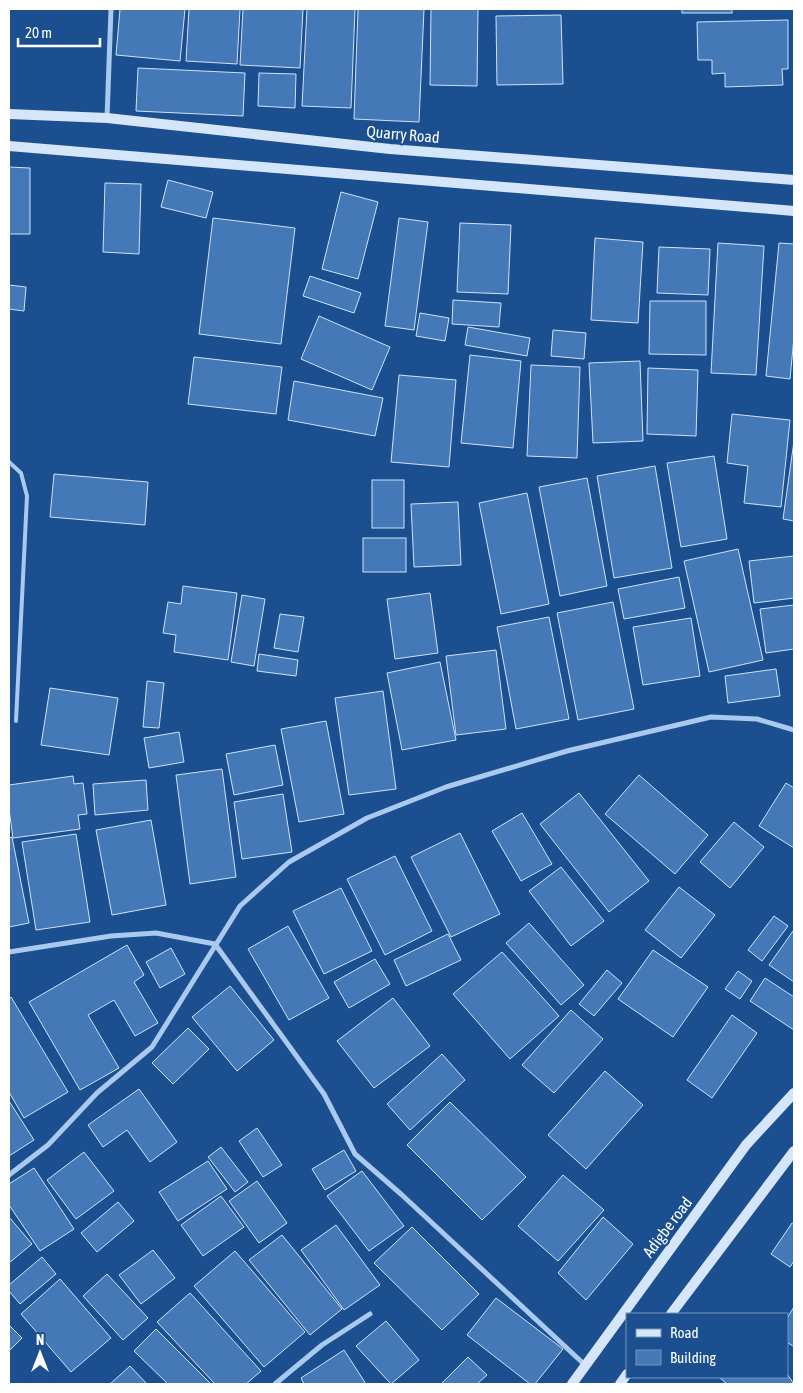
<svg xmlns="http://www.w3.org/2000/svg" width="803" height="1393" viewBox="0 0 803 1393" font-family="'Asap Condensed',sans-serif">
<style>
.building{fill:#4478b7;stroke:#cfe3fa}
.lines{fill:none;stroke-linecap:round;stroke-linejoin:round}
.lane{stroke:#a9c9ee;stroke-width:4}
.street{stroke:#a9c9ee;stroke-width:5}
.secondary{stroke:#d6e6fa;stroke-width:10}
.labels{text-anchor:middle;stroke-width:4.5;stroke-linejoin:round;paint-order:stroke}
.street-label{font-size:16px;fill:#fff;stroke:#1b4f8f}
</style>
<rect width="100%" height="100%" fill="#1b4f8f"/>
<!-- building -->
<g class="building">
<polygon points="120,9 185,9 180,61 116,55"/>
<polygon points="189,9 240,9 237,64 186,61"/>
<polygon points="243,9 303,9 300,68 240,65"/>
<polygon points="307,9 355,9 351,108 302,106"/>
<polygon points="358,9 424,9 419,122 354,119"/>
<polygon points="431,9 478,9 477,86 430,85"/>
<rect x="682" y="9" width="50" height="4"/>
<polygon points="561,15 563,84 497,85 496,16"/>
<polygon points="788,20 788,69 782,69 783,85 725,87 725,73 712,74 712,60 698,60 697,22"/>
<polygon points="138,68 245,73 243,116 136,111"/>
<polygon points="259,73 296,74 295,108 258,106"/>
<polygon points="9,167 30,168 30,234 9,234"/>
<polygon points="168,180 213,192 206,218 161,207"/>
<polygon points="105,183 141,184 139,254 103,252"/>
<polygon points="341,192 378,202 358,279 322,269"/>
<polygon points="213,218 295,228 281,344 199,334"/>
<polygon points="399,218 428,222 414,330 385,326"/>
<polygon points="460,223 511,225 508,294 457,292"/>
<polygon points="595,238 643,242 638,323 591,320"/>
<polygon points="718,243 764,246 756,375 711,373"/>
<polygon points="779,243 794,244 794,337 790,379 766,376"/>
<polygon points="659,247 710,249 708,295 657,293"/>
<polygon points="310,276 361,293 354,313 303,296"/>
<polygon points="9,285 26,287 24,311 9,309"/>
<polygon points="453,300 501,303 499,327 452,324"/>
<polygon points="650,301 706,301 706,355 649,354"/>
<polygon points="420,313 449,318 445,341 416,336"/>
<polygon points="319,316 390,347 372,390 301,359"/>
<polygon points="468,327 530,338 527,356 465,345"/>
<polygon points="553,330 586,333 584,359 551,356"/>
<polygon points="470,355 521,361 513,448 461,443"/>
<polygon points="194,357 282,367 276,414 188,404"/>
<polygon points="640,361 643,441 593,443 589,363"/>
<polygon points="531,365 580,367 577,458 527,456"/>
<polygon points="648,368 698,370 696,436 647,434"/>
<polygon points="399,375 456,380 449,467 391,462"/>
<polygon points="294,381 383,398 375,436 288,420"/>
<polygon points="732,414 790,420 781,507 744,503 748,466 727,463"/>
<polygon points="794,441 794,521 783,519"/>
<polygon points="714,456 727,539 681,547 667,463"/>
<polygon points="655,466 672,568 614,578 597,476"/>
<polygon points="54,474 148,482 145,525 50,517"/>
<polygon points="587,478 607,586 560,596 539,487"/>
<rect x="372" y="480" width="32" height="48"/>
<polygon points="527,493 549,604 501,614 479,503"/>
<polygon points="458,502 461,565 414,567 411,504"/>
<rect x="363" y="538" width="43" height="34"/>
<polygon points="738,549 763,660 709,672 684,561"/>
<polygon points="794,556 794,598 754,603 749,561"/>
<polygon points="679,577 685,608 624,619 618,589"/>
<polygon points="183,586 237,593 228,660 174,652 176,635 163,633 168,602 181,604"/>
<polygon points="430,593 438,653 395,659 387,599"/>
<polygon points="242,595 265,599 254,666 231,662"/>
<polygon points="613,602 634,709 578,720 557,613"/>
<polygon points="794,605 794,649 766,653 760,609"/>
<polygon points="280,614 304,617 298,652 274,648"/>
<polygon points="549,617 569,719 516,729 497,627"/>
<polygon points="691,618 700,676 643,685 633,627"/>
<polygon points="496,650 506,729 456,735 446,656"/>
<polygon points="259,654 298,660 296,676 257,671"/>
<polygon points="440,662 456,740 402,750 387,673"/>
<polygon points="776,669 780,696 728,703 725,676"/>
<polygon points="147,681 164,683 159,728 143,727"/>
<polygon points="50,688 118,698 109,755 41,745"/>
<polygon points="383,691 396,789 349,795 335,698"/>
<polygon points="326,721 344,814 299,822 281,729"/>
<polygon points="179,732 184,762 149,768 144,738"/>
<polygon points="275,745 283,785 234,795 226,754"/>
<polygon points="222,769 236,877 190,884 176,775"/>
<polygon points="639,775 708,835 675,874 605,814"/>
<polygon points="73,776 74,784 83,783 87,814 78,815 80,829 13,838 9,809 9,785"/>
<polygon points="146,780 148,810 95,815 93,784"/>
<polygon points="786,783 794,788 794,848 759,826"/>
<polygon points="579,793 649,881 609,912 540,824"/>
<polygon points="283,794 292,852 242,859 234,802"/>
<polygon points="522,813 552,864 521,881 492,831"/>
<polygon points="151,820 166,905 112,915 96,830"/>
<polygon points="734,822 764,847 730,888 700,862"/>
<polygon points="460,833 500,914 451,937 411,857"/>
<polygon points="76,834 90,922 36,930 22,842"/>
<polygon points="12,837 29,923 9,927 9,838"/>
<polygon points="395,856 432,931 385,955 347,879"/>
<polygon points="561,867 604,921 571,946 529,891"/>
<polygon points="679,887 715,915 681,958 645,930"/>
<polygon points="341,888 372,951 324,974 293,911"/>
<polygon points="774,916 788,926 762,961 748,950"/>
<polygon points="529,923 584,985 561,1005 506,943"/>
<polygon points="288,926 329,998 289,1020 248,949"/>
<polygon points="793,931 794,932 794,982 769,965"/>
<polygon points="448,934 461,960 406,986 394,960"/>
<polygon points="127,945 144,975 134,982 158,1023 135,1036 114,1000 88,1015 119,1068 80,1090 29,1002"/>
<polygon points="171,948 185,974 160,988 146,962"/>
<polygon points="653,950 708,987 673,1037 618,999"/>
<polygon points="502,952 559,1016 510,1059 453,994"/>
<polygon points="375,959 390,984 349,1008 334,982"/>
<polygon points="607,970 622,983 594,1016 579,1004"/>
<polygon points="738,971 752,981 740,999 725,989"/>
<polygon points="765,978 794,997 794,1030 750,1001"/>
<polygon points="230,986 274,1040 237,1071 192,1017"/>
<polygon points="11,997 68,1092 24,1118 9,1092 9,999"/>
<polygon points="393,998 430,1046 374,1088 337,1041"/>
<polygon points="571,1010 603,1039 554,1093 522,1065"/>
<polygon points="732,1015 757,1033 712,1098 687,1080"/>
<polygon points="188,1028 209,1049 173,1084 152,1063"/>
<polygon points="442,1054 465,1080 410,1130 387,1104"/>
<polygon points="605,1071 643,1105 586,1169 548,1135"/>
<polygon points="139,1089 177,1142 150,1162 127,1130 103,1147 88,1125"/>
<polygon points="9,1101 34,1140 9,1156"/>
<polygon points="450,1102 526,1177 482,1220 407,1145"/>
<polygon points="257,1128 282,1165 263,1177 239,1141"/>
<polygon points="221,1147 248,1182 235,1192 208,1157"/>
<polygon points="344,1150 356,1171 325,1190 312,1169"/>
<polygon points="84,1152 114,1191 76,1219 47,1180"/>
<polygon points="208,1161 227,1189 178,1221 159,1192"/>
<polygon points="34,1168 74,1229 40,1251 9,1205 9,1184"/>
<polygon points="362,1171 404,1226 369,1251 327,1196"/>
<polygon points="563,1175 604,1210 558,1261 518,1226"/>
<polygon points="257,1181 287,1223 259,1243 229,1201"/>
<polygon points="221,1196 244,1227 203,1256 181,1225"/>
<polygon points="118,1202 134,1221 97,1252 81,1233"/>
<polygon points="9,1217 32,1244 9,1263"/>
<polygon points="603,1217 633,1244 586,1300 558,1273"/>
<polygon points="792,1223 794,1224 794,1261 790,1267 771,1254"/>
<polygon points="336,1225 380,1285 344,1310 301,1250"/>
<polygon points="412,1227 479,1294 442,1330 374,1263"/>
<polygon points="282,1235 342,1309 310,1335 249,1260"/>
<polygon points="153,1250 175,1278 141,1304 119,1275"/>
<polygon points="235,1251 305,1332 264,1367 194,1286"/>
<polygon points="42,1257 56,1274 20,1304 9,1291 9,1285"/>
<polygon points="107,1274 148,1318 123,1340 83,1296"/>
<polygon points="60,1279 111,1338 71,1372 21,1314"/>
<polygon points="190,1293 261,1371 246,1384 215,1384 157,1322"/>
<polygon points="496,1298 563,1349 535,1384 530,1384 467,1335"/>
<polygon points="794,1307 794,1347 787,1342 787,1318"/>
<polygon points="386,1321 419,1360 391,1384 356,1346"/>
<polygon points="9,1325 22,1338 9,1351"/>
<polygon points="156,1329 211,1384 168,1384 134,1351"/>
<polygon points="344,1350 366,1384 304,1384 301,1378"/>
<polygon points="468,1357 487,1375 477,1384 441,1384"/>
<polygon points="130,1366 147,1384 110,1384"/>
<polygon points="787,1374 794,1384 727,1384 719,1377 787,1377"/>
</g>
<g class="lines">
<!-- lane -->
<polyline class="lane" points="9,462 21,473 27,496 16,721"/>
<!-- street -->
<g class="street">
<polyline points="107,118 111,9"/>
<polyline points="9,952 111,936 156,933 215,944 324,1094 355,1154 402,1195 585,1365"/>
<polyline points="9,1175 48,1145 97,1093 152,1047 240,906 289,862 367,818 446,787 567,751 711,717 757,719 794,730"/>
<polyline points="275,1384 322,1345 370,1314"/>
</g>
<!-- secondary -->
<g class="secondary">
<polyline points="9,114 107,118 390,149 794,180"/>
<polyline points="9,146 794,211"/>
<polyline points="671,1314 794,1151"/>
<polyline points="572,1384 746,1145 794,1093"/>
<polyline points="620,1384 627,1374"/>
</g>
</g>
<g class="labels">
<!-- street labels -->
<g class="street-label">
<text transform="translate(403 134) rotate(5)" y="6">Quarry Road</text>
<text transform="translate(667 1227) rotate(-53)" y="6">Adigbe road</text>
</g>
</g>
<!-- border -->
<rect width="803" height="1393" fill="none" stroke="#ffffff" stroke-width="20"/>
<!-- legend -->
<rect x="626" y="1313" width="162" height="65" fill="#1b4f8f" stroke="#7695bc"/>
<rect x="636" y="1329" width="25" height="8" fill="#d6e6fa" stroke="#7695bc"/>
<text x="670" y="1338" font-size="15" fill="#ffffff">Road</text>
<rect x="636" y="1350" width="25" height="15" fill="#4478b7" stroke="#7695bc"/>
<text x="670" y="1363" font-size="15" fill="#ffffff">Building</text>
<!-- north arrow -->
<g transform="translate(40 1353)" stroke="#1b4f8f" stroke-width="4" paint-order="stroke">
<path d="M0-4L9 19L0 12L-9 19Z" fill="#ffffff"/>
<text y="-8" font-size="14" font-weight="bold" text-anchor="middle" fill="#ffffff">N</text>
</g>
<!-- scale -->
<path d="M18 38v8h82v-8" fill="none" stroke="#ffffff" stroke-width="2.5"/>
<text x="25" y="38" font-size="15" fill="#ffffff" stroke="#1b4f8f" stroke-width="4" paint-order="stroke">20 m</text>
</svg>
